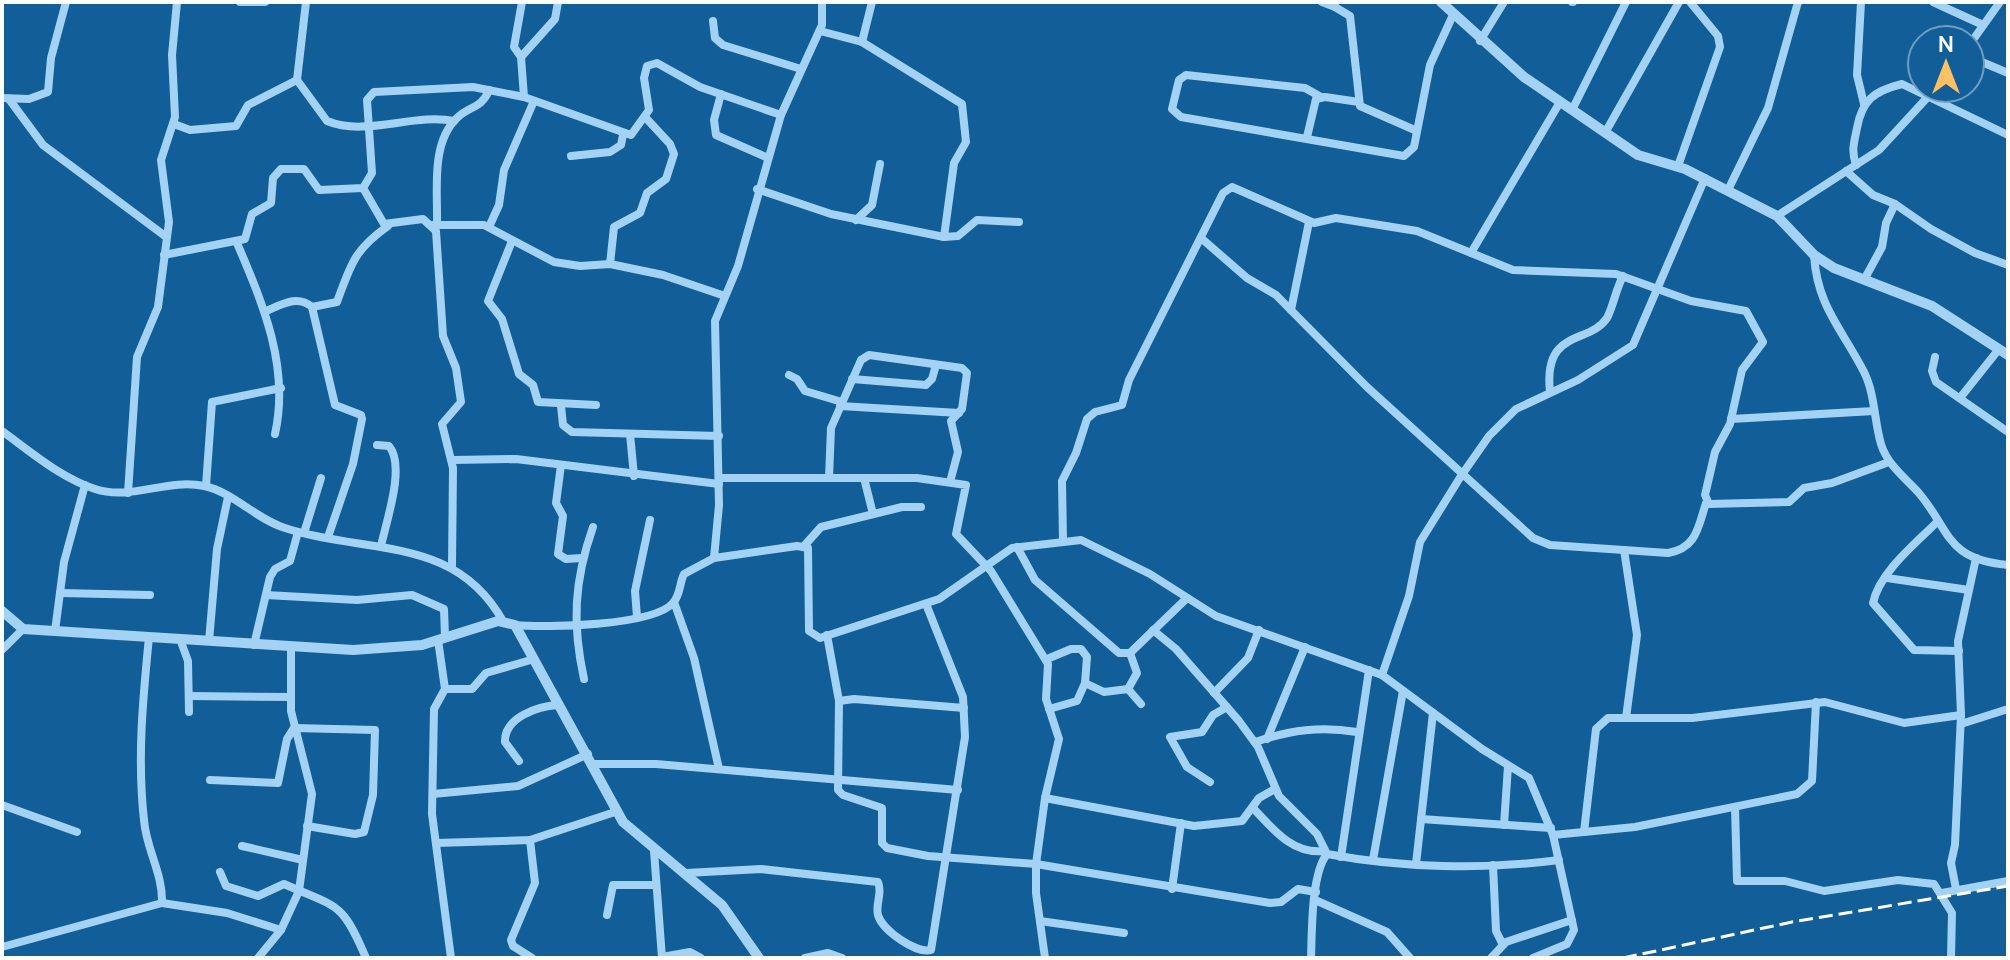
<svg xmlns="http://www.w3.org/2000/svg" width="2010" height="960" viewBox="0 0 2010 960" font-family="Manrope,sans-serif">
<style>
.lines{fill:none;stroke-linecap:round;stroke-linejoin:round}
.minor{stroke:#a3d2f4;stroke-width:8}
.tertiary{stroke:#a3d2f4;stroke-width:10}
.rail{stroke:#fff;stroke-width:3;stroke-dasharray:14 6;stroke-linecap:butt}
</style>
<rect width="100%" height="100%" fill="#115e98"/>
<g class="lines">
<!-- minor -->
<g class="minor">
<polyline points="240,2 265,2"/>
<path d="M 306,2 L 297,80 L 327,121 C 365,137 414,113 454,121"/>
<polyline points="1322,2 1335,7"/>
<polyline points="1335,2 1335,7 1350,16 1360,106 1417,131"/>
<polyline points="1572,2 1573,2"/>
<polyline points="1861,2 1857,75 1864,104"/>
<polyline points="1933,2 1983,25"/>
<polyline points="713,21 715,38 723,45 801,69"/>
<polyline points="820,31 862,42 962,104 966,142 954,163 944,237"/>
<polyline points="1480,41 1504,2"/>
<polyline points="862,42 872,2"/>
<polyline points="1970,44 2000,2"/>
<polyline points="521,57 514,47 522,2"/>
<polyline points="1970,57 2008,73"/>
<polyline points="721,94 714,120 716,135 768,158"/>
<polyline points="524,97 521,57 555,19 558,2"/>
<polyline points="1321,97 1305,88 1186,75 1179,80 1172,109 1181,117 1404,156 1414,147 1430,65 1453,15"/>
<polyline points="2,98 29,99 48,92 51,58 66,2"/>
<polyline points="9,99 43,145 165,236"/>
<polyline points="1572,110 1626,2"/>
<polyline points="174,124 190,130 236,126 248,105 297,80"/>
<polyline points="1605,133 1679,2"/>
<polyline points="1307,137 1316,99 1325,97 1359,102"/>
<polyline points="571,156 610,152 621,145 623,135"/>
<path d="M 1856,165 C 1851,150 1854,143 1857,128 C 1862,100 1874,91 1902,84 L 2008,135"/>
<polyline points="1678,166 1720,47 1718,36 1690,2"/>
<polyline points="1846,171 1873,195 1895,204 1931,229 1975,253 2008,265"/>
<polyline points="363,188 384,224 423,219 436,231 443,336 456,368 461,402 442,424 453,468 452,566"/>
<polyline points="757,189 831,214 944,237 958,236 977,220 1019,222"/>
<polyline points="1728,190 1768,108 1798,2"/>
<polyline points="1777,216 1879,150 1936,88"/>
<polyline points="856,220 872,205 880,164"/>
<polyline points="433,225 484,225 554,262 580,266 610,264 663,275 725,296"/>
<path d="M 437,225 C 438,192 430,142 458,117 C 470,106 482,108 489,90"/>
<polyline points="489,227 499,205 504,170 534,101"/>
<path d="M 1201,238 L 1247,278 L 1276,295 L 1367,387 L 1533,538 L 1550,545 L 1668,553 C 1697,548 1698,527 1706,503"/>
<polyline points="512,241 488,301 502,319 519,374 533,385 538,402 596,405"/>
<path d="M 237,243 C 263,304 290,367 275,434"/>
<polyline points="1471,253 1560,102"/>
<polyline points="164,255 245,239 252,214 271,203 273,178 281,169 304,169 319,190 363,188 372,173 367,100 374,92 473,87 524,97 631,135 649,110 644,78 647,66 657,63 700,87 781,115"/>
<path d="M 1814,255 C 1817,306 1842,329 1864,372 C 1875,394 1874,420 1881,444 C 1887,464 1904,477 1918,492 C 1951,530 1944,559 2008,565"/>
<polyline points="610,264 614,227 640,213 647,193 666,179 674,154 670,144 646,118"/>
<polyline points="1864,280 1882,247 1886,223 1895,204"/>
<path d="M 312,307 L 337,302 C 351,264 354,250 388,226"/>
<polyline points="1291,310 1309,222"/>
<path d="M 266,311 C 281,305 297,294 312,307 L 335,405 L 361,415 L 362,419 L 353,464 L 328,537"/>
<polyline points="1935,357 1932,371 1936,382 2008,432"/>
<polyline points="789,375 797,379 805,391 842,402"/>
<polyline points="852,379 926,385 932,379 936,365"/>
<path d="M 1550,392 C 1543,328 1589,345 1607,318 C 1613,307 1616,289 1623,276"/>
<polyline points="1960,398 1999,349"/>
<polyline points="561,406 563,425 572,432 719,436"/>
<polyline points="840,406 959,413"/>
<polyline points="1731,419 1874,411"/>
<path d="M 2,431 C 31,452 61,478 95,489 C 132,501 167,478 204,486 C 233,492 256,519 285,528 C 367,555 456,534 504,623"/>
<polyline points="630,434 634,476"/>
<path d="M 377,445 L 389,446 C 406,466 386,522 381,546"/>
<polyline points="452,460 516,459 719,484"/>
<polyline points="561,465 556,503 563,516 558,554 566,559 582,558"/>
<polyline points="719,478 917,478 966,485 956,534 991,571 1048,664 1046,699 1059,739 1045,798 1036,864 1036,893 1045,958"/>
<polyline points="829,478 831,428 861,360 869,355 962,368 967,373 962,409 951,421 958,452 950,482"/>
<polyline points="864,478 873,514"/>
<polyline points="206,486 212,402 281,388"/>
<polyline points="128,493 137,357 158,307 169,222 161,160 175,117 172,55 177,2"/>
<path d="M 1936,523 C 1915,544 1879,573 1873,603 L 1914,650 L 1959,651"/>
<polyline points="304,533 321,478"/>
<polyline points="1063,541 1062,481 1076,453 1087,419 1095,412 1122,405 1129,380 1223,193 1232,187 1314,223 1336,218 1417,231 1513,270 1616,274 1691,301 1746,311 1763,342 1742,370 1730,424 1715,452 1705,495 1709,504 1789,502 1804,488 1832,483 1889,462"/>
<polyline points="804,546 821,527 902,507 921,507"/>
<polyline points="1017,547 1035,580 1119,653 1130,653 1187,598"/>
<polyline points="1624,550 1637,635 1626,718"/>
<polyline points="714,558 797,546 808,548 809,631 820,638 939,599 1012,548 1081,540 1150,574 1216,616 1382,675 1482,749 1529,778 1553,835 1574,930 1567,944 1533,958"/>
<polyline points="1887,578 1969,590"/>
<polyline points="60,593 150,595"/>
<polyline points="266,595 357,600 412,595 444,609 445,637"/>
<polyline points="674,602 694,658 719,769"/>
<polyline points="637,617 635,591 650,520"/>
<path d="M 515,625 C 545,628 653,626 673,603 C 681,594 679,584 684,574 L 714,558 L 719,505 L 715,321 L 738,266 L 781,115 L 822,25 L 822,2"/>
<path d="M 1153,630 L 1176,649 L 1239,721 L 1258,747 L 1279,796 L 1317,834 L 1327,854 C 1402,868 1484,870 1559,860"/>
<polyline points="55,631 64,562 85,485"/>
<polyline points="827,635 839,701 838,790 843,795 882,808 882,843 887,848 928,856 1036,864 1270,903 1281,902 1298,889 1316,892"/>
<polyline points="180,639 188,661 189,712"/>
<polyline points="438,640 445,689 434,709 432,814 451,958"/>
<polyline points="209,641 217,549 228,497"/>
<polyline points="254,645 270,577 275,569 290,561 298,532"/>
<polyline points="2,650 23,629"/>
<polyline points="1047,659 1071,649 1081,649 1087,657 1085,683"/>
<polyline points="1382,675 1409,596 1420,542 1461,476 1489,436 1516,409 1578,380 1633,345 1705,178"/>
<path d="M 584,679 C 572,624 574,581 593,527"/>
<polyline points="445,689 472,689 486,673 534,659"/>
<polyline points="1128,689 1137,673 1130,653"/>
<polyline points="1214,693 1248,658 1259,630"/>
<polyline points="189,696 291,697"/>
<polyline points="839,701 854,699 964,708"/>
<polyline points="1049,709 1077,701 1085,683 1104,692 1128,689 1141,704"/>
<polyline points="1961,724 2008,709"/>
<polyline points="1267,739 1305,647"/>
<path d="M 1255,742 C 1291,730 1320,726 1357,732"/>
<path d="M 519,761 L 505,742 C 504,717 539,706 558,705"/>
<polyline points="594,764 656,764 958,790"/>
<polyline points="210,780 278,783 287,739 294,728 375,730 373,795 364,832 355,834 307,826"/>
<polyline points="1210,782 1187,767 1170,737 1202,732 1213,715 1227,707"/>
<polyline points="433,794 518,786 588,754"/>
<polyline points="1045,798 1194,826 1242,821 1259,798 1275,789"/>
<polyline points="2,805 77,832"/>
<polyline points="1735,807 1737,881 1785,881 1824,891 1898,880 1934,884 1952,913 1951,958"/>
<path d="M 1253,808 C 1273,829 1292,854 1323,851"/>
<polyline points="1421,819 1551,828"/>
<polyline points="1504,825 1508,766"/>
<polyline points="1584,832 1596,729 1608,718 1692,718 1825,702 1904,723 1961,715"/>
<polyline points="1553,835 1635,827 1797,794 1812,781 1816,702"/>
<polyline points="530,840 535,883 511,940 513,946 532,958"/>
<polyline points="436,843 530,840 615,812"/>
<polyline points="242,846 303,860"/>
<polyline points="654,851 662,958"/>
<polyline points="1341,857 1369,670"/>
<polyline points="1373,860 1403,691"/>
<polyline points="1416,864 1433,713"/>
<polyline points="1493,865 1496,931 1503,945"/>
<path d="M 220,872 L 226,886 L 258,896 L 284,884 C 338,908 342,901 366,958"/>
<path d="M 686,873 L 761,869 L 878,882 C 883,894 875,903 878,915 C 882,930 916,954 931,950 L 965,737 L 963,697 L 926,604"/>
<polyline points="1172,889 1181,823"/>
<polyline points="1956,889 1951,863 1955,845 1961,715 1958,641 1976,558"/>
<polyline points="1942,893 2008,881"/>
<polyline points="1315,900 1387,932 1410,958"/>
<polyline points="162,903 227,913 281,930"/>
<polyline points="607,915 613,885 656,885"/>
<polyline points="1040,921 1124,933"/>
<path d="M 2,947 L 162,903 C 163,873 146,849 144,820 C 137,758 143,698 149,637"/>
<polyline points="662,957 690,952 701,958"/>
<polyline points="258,958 281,930 299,891 312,794 291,711 291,648"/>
<polyline points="805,958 828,953 842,958"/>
<path d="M 1311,958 C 1312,932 1311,874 1327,854"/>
<polyline points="1491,958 1506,942 1572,920"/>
</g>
<!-- tertiary -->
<g class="tertiary">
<polyline points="1441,2 1524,77 1638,155 1685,169 1777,216 1814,255 1834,268 1932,306 2008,355"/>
<polyline points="2,611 23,629 353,650 422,645 498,621 515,625 623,822 722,905 759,958"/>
</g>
<!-- rail -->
<polyline class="rail" points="1623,958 1792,922 2008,886"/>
</g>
<!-- border -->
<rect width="2010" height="960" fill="none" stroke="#ffffff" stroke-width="8"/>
<!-- north arrow -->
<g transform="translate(1946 64)"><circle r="38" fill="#115e98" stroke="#709ec1" stroke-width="2"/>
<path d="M0-6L14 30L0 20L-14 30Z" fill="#ffbf65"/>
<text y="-12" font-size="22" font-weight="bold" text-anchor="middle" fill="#ffffff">N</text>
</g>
</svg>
